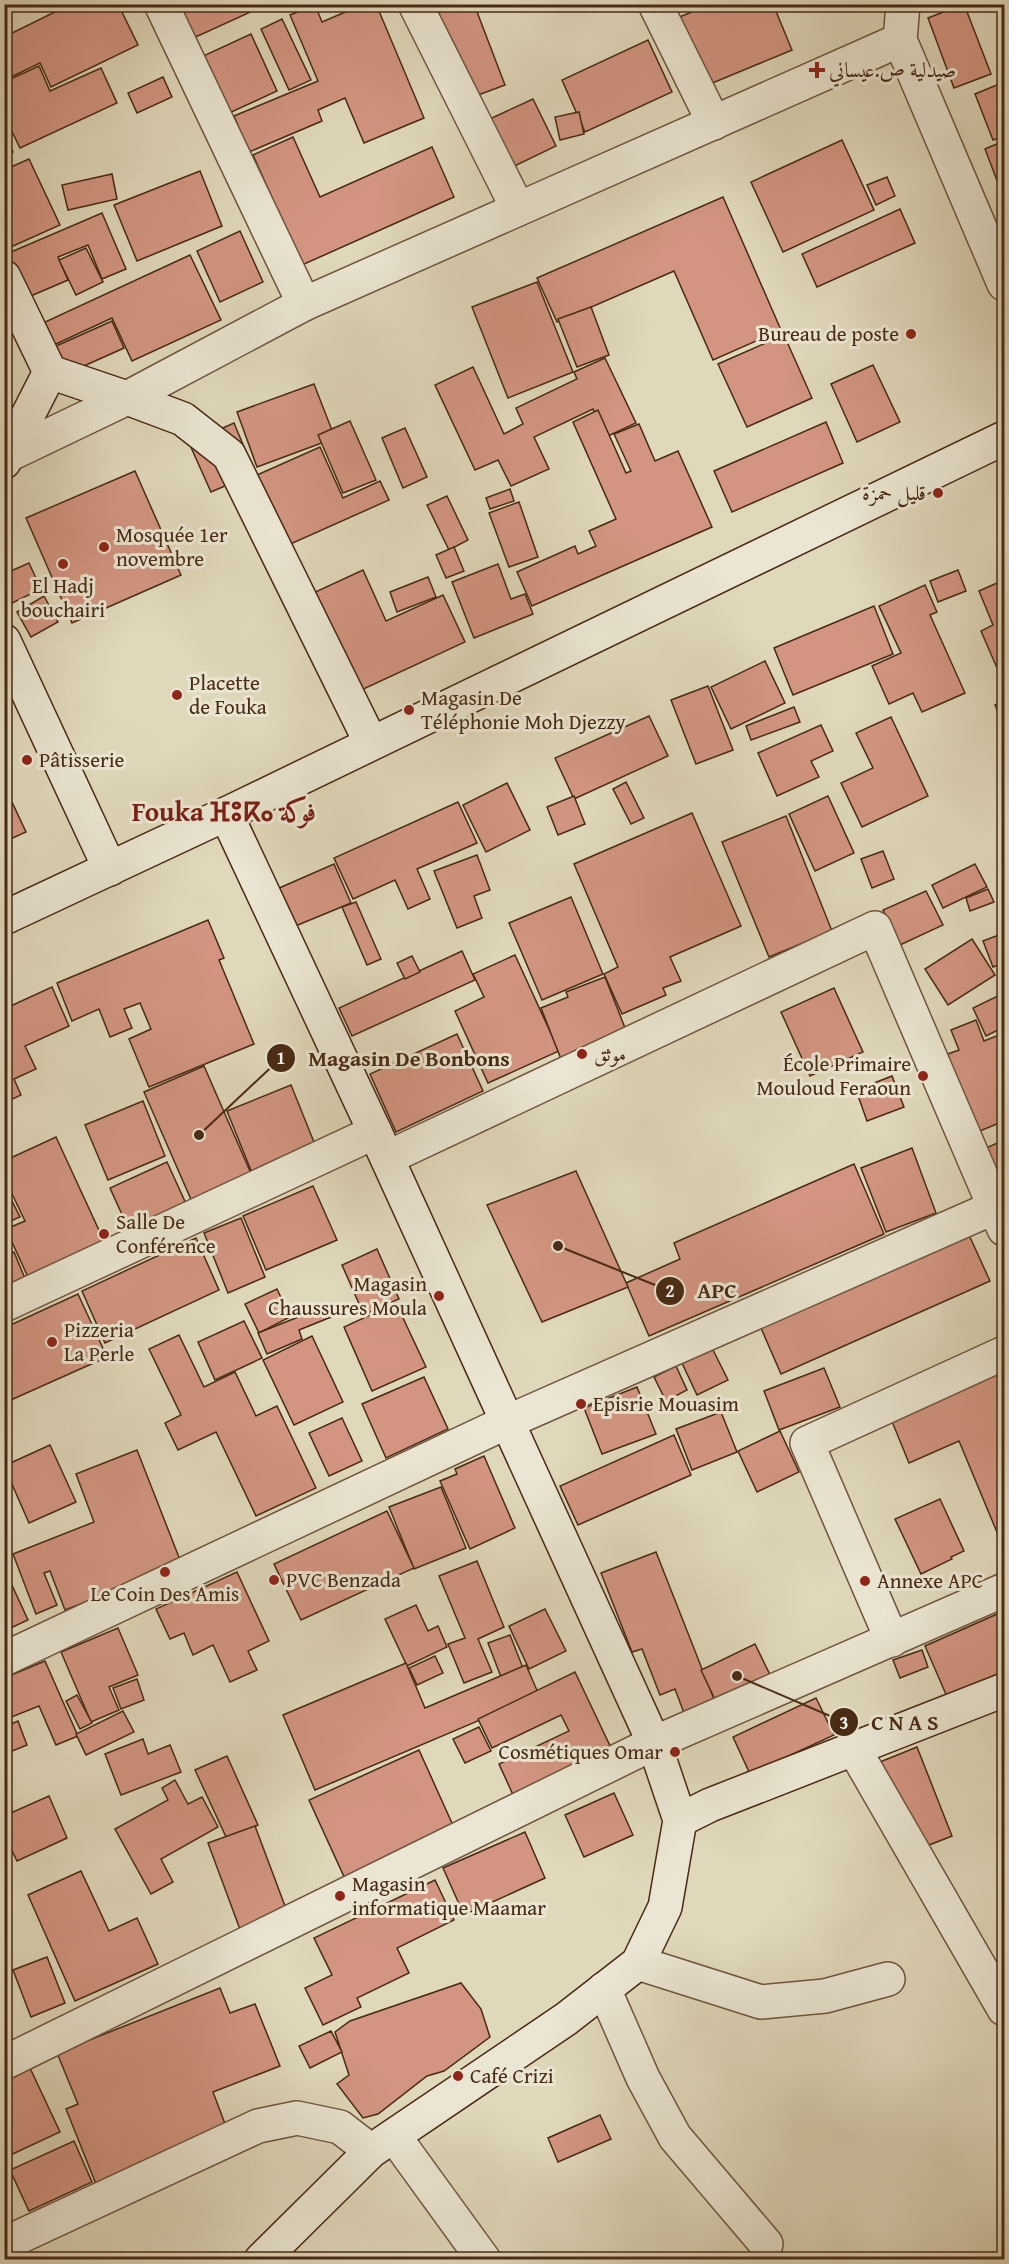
<svg xmlns="http://www.w3.org/2000/svg" width="1009" height="2264" viewBox="0 0 1009 2264" font-family="'Gentium Book Plus',Amiri,'Noto Sans Tifinagh',serif">
<style>
.building{fill:#d39581;stroke:#482a14;stroke-width:1.5}
.lines{fill:none;stroke-linecap:round;stroke-linejoin:round}
.street-casing{stroke:#6e563e;stroke-width:36}
.secondary-casing{stroke:#482a14;stroke-width:36}
.street{stroke:#ebe6d3;stroke-width:33}
.secondary{stroke:#ebe6d3;stroke-width:33}
.poi-dot{fill:#8f2418;stroke:#ebe6d3;stroke-width:2}
.labels{text-anchor:middle;stroke-width:6;stroke-linejoin:round;paint-order:stroke}
.poi-label{font-size:21px;fill:#482a14;stroke:#ebe6d3;text-anchor:start}
.district-label{font-size:27px;font-weight:bold;fill:#7a1f14;stroke:#ebe6d3}
.leader{fill:none;stroke:#482a14;stroke-width:2}
.callout-dot{fill:#482a14;stroke:#ebe6d3;stroke-width:2}
.mark-label{font-size:18px;text-anchor:middle;font-weight:bold;fill:#fff}
.callout-label{font-size:22px;text-anchor:middle;font-weight:bold;fill:#482a14;stroke:#ebe6d3;stroke-width:6;stroke-linejoin:round;paint-order:stroke}
</style>
<rect width="100%" height="100%" fill="#e0d8bb"/>
<filter id="stains"><feTurbulence type="fractalNoise" baseFrequency=".00333" numOctaves="4"/><feColorMatrix values="0 0 0 0 .2 0 0 0 0 .09 0 0 0 0 .02 0 0 0 .5 -.17"/></filter>
<radialGradient id="worn" r=".72"><stop offset=".6" stop-color="#630" stop-opacity="0"/><stop offset="1" stop-color="#630" stop-opacity=".3"/></radialGradient>
<!-- building -->
<g class="building">
<polygon points="71,4 118,4 138,45 51,87 40,63 11,77 4,65 4,37"/>
<polygon points="173,4 252,4 255,10 189,40"/>
<polygon points="347,4 376,4 424,118 364,143 345,98 318,110 322,121 249,152 234,116 318,81 290,15 315,5 322,22 350,10"/>
<polygon points="426,4 474,4 505,85 462,101"/>
<polygon points="711,4 773,4 792,50 698,89 670,21"/>
<polygon points="964,4 991,74 954,88 928,18"/>
<polygon points="282,19 311,80 289,90 261,29"/>
<polygon points="251,34 277,91 227,114 201,57"/>
<polygon points="648,40 672,92 585,132 562,80"/>
<polygon points="39,66 50,91 101,68 117,103 20,148 4,115 4,82"/>
<polygon points="163,77 172,97 137,113 128,93"/>
<polygon points="1004,82 1004,136 993,140 975,94"/>
<polygon points="533,99 556,146 504,171 481,123"/>
<polygon points="579,112 584,134 560,140 555,117"/>
<polygon points="4,134 13,152 4,156"/>
<polygon points="293,137 320,197 432,147 454,197 302,265 253,155"/>
<polygon points="842,140 874,210 783,252 751,182"/>
<polygon points="1004,141 1004,199 985,149"/>
<polygon points="29,159 60,225 4,250 4,170"/>
<polygon points="200,171 222,226 137,261 114,205"/>
<polygon points="112,174 117,199 68,210 62,185"/>
<polygon points="887,177 895,196 876,205 867,185"/>
<polygon points="723,197 781,330 713,360 674,271 557,322 537,278"/>
<polygon points="900,209 915,243 817,287 802,254"/>
<polygon points="102,213 126,269 102,279 88,245 58,257 68,280 19,301 4,267 4,255"/>
<polygon points="240,231 263,282 220,302 197,251"/>
<polygon points="86,248 103,282 76,295 59,260"/>
<polygon points="190,255 221,320 132,361 112,318 43,350 32,328"/>
<polygon points="537,282 573,372 508,398 472,307"/>
<polygon points="591,307 609,355 577,367 558,319"/>
<polygon points="112,321 124,348 57,378 45,351"/>
<polygon points="784,335 812,398 747,427 718,364"/>
<polygon points="605,358 636,423 606,437 593,409 534,437 549,469 511,486 498,460 475,470 435,385 473,367 504,434 523,424 516,408 577,379 574,372"/>
<polygon points="873,365 900,422 857,442 831,384"/>
<polygon points="314,384 335,438 257,467 237,412"/>
<polygon points="598,410 626,473 631,471 614,434 639,424 655,461 678,451 712,527 532,606 517,572 575,546 578,554 596,546 589,531 616,519 573,422"/>
<polygon points="350,421 376,480 343,493 318,435"/>
<polygon points="826,422 843,463 732,512 714,471"/>
<polygon points="234,423 255,473 211,492 189,443"/>
<polygon points="405,428 427,477 403,488 382,438"/>
<polygon points="320,447 343,498 380,481 389,500 277,550 246,480"/>
<polygon points="135,471 181,575 72,623 26,518"/>
<polygon points="510,489 514,501 490,509 486,498"/>
<polygon points="447,496 468,540 449,550 427,505"/>
<polygon points="519,502 538,557 509,567 489,513"/>
<polygon points="454,547 464,571 446,578 436,555"/>
<polygon points="29,563 41,589 10,604 4,591 4,574"/>
<polygon points="498,564 511,599 525,594 533,614 474,638 452,582"/>
<polygon points="363,570 386,621 443,595 465,642 344,698 298,600"/>
<polygon points="958,570 966,591 938,602 930,581"/>
<polygon points="428,577 436,597 397,612 390,592"/>
<polygon points="1004,580 1004,684 981,631 993,625 979,591"/>
<polygon points="925,585 937,612 930,615 965,693 922,712 913,693 889,704 872,666 901,653 879,606"/>
<polygon points="44,596 58,622 31,637 17,612"/>
<polygon points="874,606 893,654 793,695 774,648"/>
<polygon points="765,661 785,703 731,729 711,687"/>
<polygon points="708,686 733,750 696,764 671,700"/>
<polygon points="1004,701 1004,726 995,705"/>
<polygon points="794,707 800,722 751,740 746,726"/>
<polygon points="649,716 668,756 574,799 555,758"/>
<polygon points="891,717 928,796 862,827 841,783 873,768 856,733"/>
<polygon points="821,725 833,751 811,761 819,777 777,796 758,753"/>
<polygon points="626,782 644,818 631,824 613,789"/>
<polygon points="507,783 530,830 486,852 463,805"/>
<polygon points="4,785 26,832 4,842"/>
<polygon points="574,796 585,824 558,835 547,807"/>
<polygon points="828,796 854,853 815,871 789,814"/>
<polygon points="458,802 477,843 417,869 430,899 408,909 395,880 353,899 334,858"/>
<polygon points="692,813 741,926 670,957 681,981 663,988 666,995 622,1014 604,974 618,967 574,864"/>
<polygon points="786,816 832,931 769,957 722,842"/>
<polygon points="883,851 894,879 872,888 861,859"/>
<polygon points="477,855 490,890 474,896 482,918 457,928 434,871"/>
<polygon points="334,864 351,903 293,927 277,889"/>
<polygon points="975,864 987,887 943,908 932,885"/>
<polygon points="988,889 994,902 970,911 966,898"/>
<polygon points="926,891 943,925 900,945 883,910"/>
<polygon points="571,897 603,974 542,1000 509,923"/>
<polygon points="356,902 381,959 367,965 342,907"/>
<polygon points="208,920 224,958 219,960 254,1044 149,1087 129,1039 151,1029 140,1003 124,1009 132,1028 110,1037 99,1009 72,1021 57,983"/>
<polygon points="1004,933 1004,963 993,967 983,941"/>
<polygon points="972,939 995,975 948,1005 925,969"/>
<polygon points="462,951 475,980 352,1036 339,1008"/>
<polygon points="515,955 559,1051 488,1083 455,1011 484,997 473,974"/>
<polygon points="412,956 420,972 405,979 397,963"/>
<polygon points="605,977 627,1033 561,1059 541,1008 568,997 566,992"/>
<polygon points="52,987 69,1026 25,1046 36,1069 14,1079 21,1095 4,1103 4,1009"/>
<polygon points="834,988 863,1052 810,1076 781,1012"/>
<polygon points="1004,993 1004,1027 986,1036 973,1008"/>
<polygon points="976,1020 984,1041 1004,1033 1004,1121 968,1136 937,1058 959,1050 951,1030"/>
<polygon points="457,1034 483,1091 396,1132 370,1074"/>
<polygon points="204,1066 253,1178 193,1204 144,1092"/>
<polygon points="892,1076 904,1107 867,1121 856,1090"/>
<polygon points="291,1085 318,1152 254,1178 227,1111"/>
<polygon points="143,1101 165,1156 108,1180 85,1125"/>
<polygon points="56,1137 109,1252 33,1288 6,1229 25,1221 4,1177 4,1161"/>
<polygon points="1004,1140 1004,1205 973,1154"/>
<polygon points="912,1148 936,1213 886,1232 861,1168"/>
<polygon points="167,1162 187,1206 130,1232 110,1188"/>
<polygon points="854,1164 884,1234 649,1336 626,1283 680,1259 674,1243"/>
<polygon points="576,1171 628,1287 542,1322 487,1205"/>
<polygon points="313,1186 337,1240 266,1270 243,1216"/>
<polygon points="5,1187 20,1217 4,1224 4,1188"/>
<polygon points="241,1218 265,1277 228,1293 204,1233"/>
<polygon points="969,1235 990,1281 781,1374 761,1328"/>
<polygon points="196,1238 219,1290 105,1343 82,1291"/>
<polygon points="377,1249 399,1299 364,1315 342,1265"/>
<polygon points="14,1252 31,1293 4,1304 4,1256"/>
<polygon points="277,1289 290,1317 259,1333 245,1304"/>
<polygon points="78,1294 107,1357 4,1403 4,1328"/>
<polygon points="396,1303 426,1367 372,1391 344,1327"/>
<polygon points="331,1304 336,1315 299,1330 302,1339 267,1354 258,1333"/>
<polygon points="244,1321 262,1358 215,1380 198,1342"/>
<polygon points="179,1335 204,1387 235,1372 256,1416 277,1406 316,1488 256,1516 216,1432 178,1450 165,1423 181,1415 149,1349"/>
<polygon points="312,1336 343,1402 294,1425 263,1360"/>
<polygon points="712,1348 728,1380 697,1395 682,1363"/>
<polygon points="676,1366 687,1390 666,1401 654,1377"/>
<polygon points="824,1368 840,1407 779,1430 764,1391"/>
<polygon points="1004,1371 1004,1549 959,1441 909,1463 891,1419"/>
<polygon points="424,1377 448,1429 386,1458 362,1404"/>
<polygon points="637,1387 656,1434 602,1454 584,1408"/>
<polygon points="721,1412 737,1452 692,1470 676,1429"/>
<polygon points="342,1418 362,1461 329,1476 309,1433"/>
<polygon points="780,1431 799,1472 757,1492 738,1451"/>
<polygon points="674,1435 691,1475 578,1525 560,1486"/>
<polygon points="50,1445 76,1502 29,1523 4,1466"/>
<polygon points="137,1450 182,1565 65,1610 50,1571 44,1573 57,1605 36,1614 13,1554 94,1522 76,1474"/>
<polygon points="484,1456 515,1528 470,1549 440,1481 457,1474 455,1469"/>
<polygon points="441,1487 466,1548 414,1569 389,1507"/>
<polygon points="940,1499 964,1551 951,1557 952,1559 921,1574 895,1519"/>
<polygon points="387,1511 414,1568 301,1620 274,1564"/>
<polygon points="656,1552 721,1717 690,1729 675,1689 660,1695 642,1649 632,1652 601,1573"/>
<polygon points="477,1561 504,1627 478,1639 492,1672 464,1683 448,1644 465,1638 439,1576"/>
<polygon points="4,1568 28,1620 4,1631"/>
<polygon points="237,1572 269,1641 248,1651 257,1670 230,1682 213,1645 193,1655 184,1633 170,1639 156,1609"/>
<polygon points="416,1605 428,1631 438,1626 447,1647 407,1666 385,1619"/>
<polygon points="545,1609 566,1651 529,1669 509,1626"/>
<polygon points="1004,1611 1004,1674 948,1699 925,1646"/>
<polygon points="118,1628 138,1675 109,1687 119,1710 91,1722 61,1652"/>
<polygon points="510,1635 523,1668 501,1677 488,1643"/>
<polygon points="755,1644 773,1681 719,1708 701,1670"/>
<polygon points="922,1650 928,1667 900,1678 893,1660"/>
<polygon points="435,1656 443,1673 417,1685 409,1668"/>
<polygon points="45,1661 78,1736 56,1745 39,1706 4,1720 4,1678"/>
<polygon points="406,1663 425,1708 526,1665 539,1695 315,1790 283,1715"/>
<polygon points="575,1672 612,1750 514,1797 499,1764 569,1731 561,1715 492,1748 478,1719"/>
<polygon points="137,1679 144,1700 121,1709 113,1688"/>
<polygon points="77,1695 92,1723 80,1729 66,1701"/>
<polygon points="816,1698 834,1735 750,1774 733,1737"/>
<polygon points="123,1711 134,1732 86,1755 76,1734"/>
<polygon points="18,1721 27,1745 5,1754 4,1727"/>
<polygon points="479,1727 491,1751 465,1763 453,1739"/>
<polygon points="143,1739 148,1754 170,1745 181,1772 121,1795 105,1754"/>
<polygon points="917,1747 952,1836 909,1853 875,1764"/>
<polygon points="419,1750 456,1832 346,1881 309,1800"/>
<polygon points="227,1756 258,1825 227,1839 195,1770"/>
<polygon points="175,1780 188,1804 202,1797 218,1827 161,1859 173,1882 151,1894 115,1829 168,1800 162,1788"/>
<polygon points="614,1793 633,1835 584,1857 565,1815"/>
<polygon points="49,1796 67,1838 17,1861 4,1834 4,1816"/>
<polygon points="255,1826 288,1914 241,1932 208,1843"/>
<polygon points="525,1832 545,1878 464,1915 443,1868"/>
<polygon points="81,1871 109,1931 137,1918 158,1964 75,2001 28,1895"/>
<polygon points="435,1880 454,1920 397,1948 409,1973 357,1998 361,2007 323,2025 305,1988 332,1975 314,1938"/>
<polygon points="47,1957 65,2003 31,2017 13,1970"/>
<polygon points="461,1983 481,2009 490,2037 444,2071 427,2076 378,2114 363,2118 337,2084 349,2075 335,2032 350,2021"/>
<polygon points="220,1988 230,2013 255,2004 280,2066 213,2092 230,2137 98,2189 66,2109 78,2104 57,2053"/>
<polygon points="331,2031 342,2052 310,2068 299,2046"/>
<polygon points="30,2068 60,2132 4,2158 4,2080"/>
<polygon points="600,2115 611,2139 558,2162 548,2138"/>
<polygon points="74,2141 92,2182 29,2211 10,2170"/>
</g>
<g class="lines">
<!-- street casing -->
<g class="street-casing">
<g id="street">
<polyline points="161,4 304,304"/>
<polyline points="415,4 518,209"/>
<polyline points="655,4 714,123"/>
<polyline points="903,4 900,40 1004,284"/>
<polyline points="4,457 127,398 304,304 900,40"/>
<polyline points="387,1158 875,928 1004,1229"/>
<polyline points="4,1305 375,1132"/>
<polyline points="892,1640 807,1443 1004,1353"/>
<polyline points="4,1659 507,1422 995,1207"/>
<polyline points="854,1749 1004,2009"/>
<polyline points="638,1963 761,2002 825,1996 888,1979"/>
<polyline points="604,1989 643,2078 675,2137 766,2244"/>
<polyline points="4,2063 654,1743 1004,1590"/>
<polyline points="394,2136 484,2260"/>
<polyline points="4,2244 258,2126 297,2118 340,2127 371,2151"/>
</g>
</g>
<!-- secondary casing -->
<g class="secondary-casing">
<g id="secondary">
<polyline points="4,277 50,372 127,398 183,419 229,455 371,743"/>
<polyline points="4,462 50,372"/>
<polyline points="4,641 110,869"/>
<polyline points="226,814 375,1132 654,1743 680,1820 665,1907 638,1963 566,2019 371,2151 261,2260"/>
<polyline points="4,918 226,814 1004,438"/>
<polyline points="680,1820 710,1805 1004,1690"/>
</g>
</g>
<!-- street -->
<use href="#street" class="street"/>
<!-- secondary -->
<use href="#secondary" class="secondary"/>
</g>
<!-- markers -->
<g class="poi-dot">
<path d="M814 61h6v6h6v6h-6v6h-6v-6h-6v-6h6z"/>
<circle cx="911" cy="334" r="6"/>
<circle cx="938" cy="493" r="6"/>
<circle cx="104" cy="547" r="6"/>
<circle cx="63" cy="564" r="6"/>
<circle cx="177" cy="695" r="6"/>
<circle cx="409" cy="710" r="6"/>
<circle cx="27" cy="760" r="6"/>
<circle cx="582" cy="1054" r="6"/>
<circle cx="923" cy="1076" r="6"/>
<circle cx="104" cy="1234" r="6"/>
<circle cx="439" cy="1296" r="6"/>
<circle cx="52" cy="1342" r="6"/>
<circle cx="581" cy="1404" r="6"/>
<circle cx="165" cy="1572" r="6"/>
<circle cx="274" cy="1580" r="6"/>
<circle cx="865" cy="1581" r="6"/>
<circle cx="675" cy="1752" r="6"/>
<circle cx="340" cy="1896" r="6"/>
<circle cx="458" cy="2076" r="6"/>
</g>
<g class="labels">
<!-- poi labels -->
<g class="poi-label">
<text x="829" y="77">صيدلية ص.عيساني</text>
<text x="899" y="341" text-anchor="end">Bureau de poste</text>
<text x="926" y="500" text-anchor="end">قليل حمزة</text>
<text x="116" y="542">Mosquée 1er<tspan x="116" dy="24">novembre</tspan></text>
<text x="63" y="593" text-anchor="middle">El Hadj<tspan x="63" dy="24">bouchairi</tspan></text>
<text x="189" y="690">Placette<tspan x="189" dy="24">de Fouka</tspan></text>
<text x="421" y="705">Magasin De<tspan x="421" dy="24">Téléphonie Moh Djezzy</tspan></text>
<text x="39" y="767">Pâtisserie</text>
<text x="594" y="1061">موثق</text>
<text x="911" y="1071" text-anchor="end">École Primaire<tspan x="911" dy="24">Mouloud Feraoun</tspan></text>
<text x="116" y="1229">Salle De<tspan x="116" dy="24">Conférence</tspan></text>
<text x="427" y="1291" text-anchor="end">Magasin<tspan x="427" dy="24">Chaussures Moula</tspan></text>
<text x="64" y="1337">Pizzeria<tspan x="64" dy="24">La Perle</tspan></text>
<text x="593" y="1411">Episrie Mouasim</text>
<text x="286" y="1587">PVC Benzada</text>
<text x="877" y="1588">Annexe APC</text>
<text x="165" y="1601" text-anchor="middle">Le Coin Des Amis</text>
<text x="663" y="1759" text-anchor="end">Cosmétiques Omar</text>
<text x="352" y="1891">Magasin<tspan x="352" dy="24">informatique Maamar</tspan></text>
<text x="470" y="2083">Café Crizi</text>
</g>
<!-- district labels -->
<g class="district-label">
<text x="224" y="821">Fouka ⴼⵓⴽⴰ فوكة</text>
</g>
</g>
<!-- callouts -->
<path class="leader" d="M199 1135L281 1058M558 1246L670 1291M737 1676L844 1722"/>
<g class="callout-dot">
<circle cx="199" cy="1135" r="6"/>
<circle cx="558" cy="1246" r="6"/>
<circle cx="737" cy="1676" r="6"/>
<circle cx="281" cy="1058" r="15"/>
<circle cx="670" cy="1291" r="15"/>
<circle cx="844" cy="1722" r="15"/>
</g>
<g class="mark-label">
<text x="281" y="1064">1</text>
<text x="670" y="1297">2</text>
<text x="844" y="1729">3</text>
</g>
<g class="callout-label">
<text x="409" y="1066">Magasin De Bonbons</text>
<text x="717" y="1298">APC</text>
<text x="905" y="1730">C N A S</text>
</g>
<!-- margin -->
<rect width="1009" height="2264" fill="none" stroke="#e0d8bb" stroke-width="24"/>
<rect x="6" y="6" width="997" height="2252" fill="none" stroke="#482a14" stroke-width="3"/>
<rect x="12" y="12" width="985" height="2240" fill="none" stroke="#482a14" stroke-width="1.5"/>
<rect width="100%" height="100%" filter="url(#stains)"/>
<rect width="100%" height="100%" fill="url(#worn)"/>
</svg>
